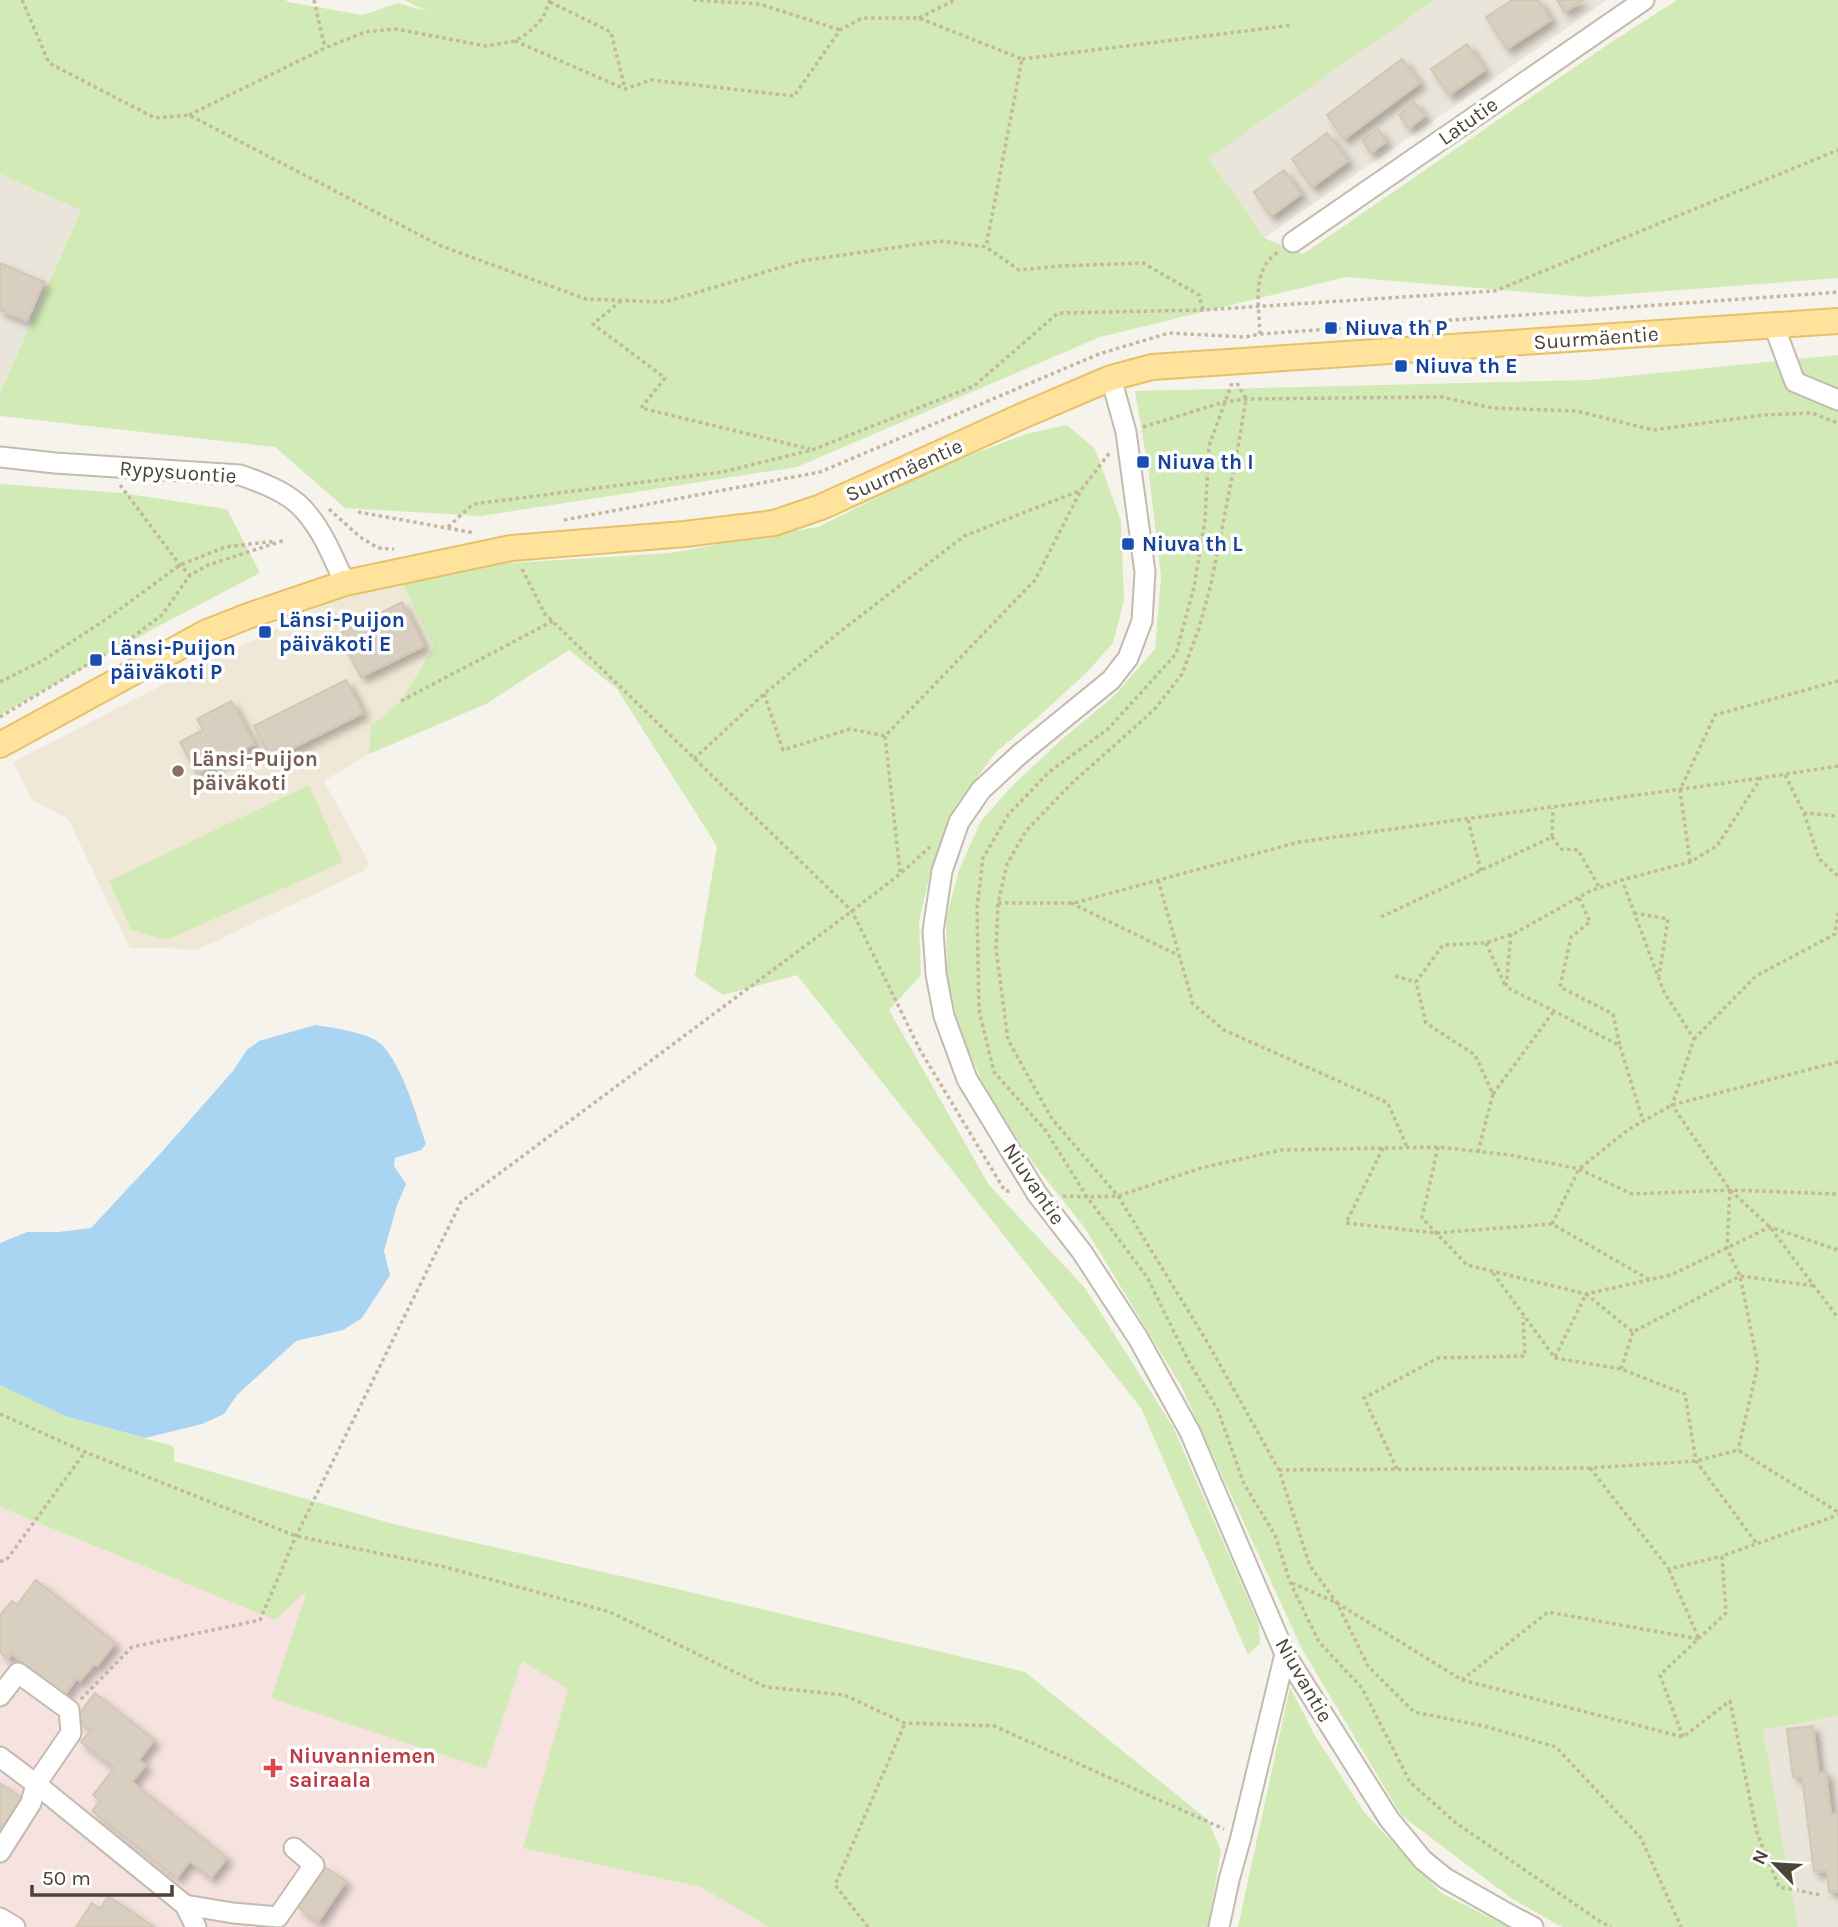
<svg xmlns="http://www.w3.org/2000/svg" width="1838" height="1927" viewBox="0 0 1838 1927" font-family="Karla,sans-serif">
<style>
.residential{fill:#eae5da}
.education{fill:#efe8d6}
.medical{fill:#f6e3e0}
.green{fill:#d2eab5}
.water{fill:#a9d4f2}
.building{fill:#d8cfc1;stroke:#d3c7b4;stroke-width:2;filter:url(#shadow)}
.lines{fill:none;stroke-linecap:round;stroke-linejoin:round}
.minor-casing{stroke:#c2bbae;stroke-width:23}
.major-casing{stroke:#e6c16a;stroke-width:28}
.path{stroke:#c4b79f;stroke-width:3.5;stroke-dasharray:3.5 3.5;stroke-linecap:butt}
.minor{stroke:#fff;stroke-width:19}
.major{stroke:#ffe39c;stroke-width:24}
.transit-dot{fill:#1a4fb4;stroke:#fff;stroke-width:2.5}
.education-dot{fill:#8d6e63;stroke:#fff;stroke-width:2.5}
.health-dot{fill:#e0444e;stroke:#fff;stroke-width:2.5}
.labels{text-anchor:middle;stroke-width:7;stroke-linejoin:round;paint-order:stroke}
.street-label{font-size:21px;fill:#4b4439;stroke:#fff}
.transit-label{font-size:21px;font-weight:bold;fill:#164399;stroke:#fff;text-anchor:start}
.education-label{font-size:21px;font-weight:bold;fill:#785e54;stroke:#fff;text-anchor:start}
.health-label{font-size:21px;font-weight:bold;fill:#be3a42;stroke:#fff;text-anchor:start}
</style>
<defs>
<filter id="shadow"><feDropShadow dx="5.5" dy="5.5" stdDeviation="3.5" flood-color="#0004"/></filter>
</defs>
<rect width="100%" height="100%" fill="#f6f3ec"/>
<!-- residential -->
<g class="residential">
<polygon points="1435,0 1607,0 1264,238 1209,158"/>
<polygon points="0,174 81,209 0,393"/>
<polygon points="1838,1716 1838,1927 1798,1927 1763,1730"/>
</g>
<!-- education -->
<polygon class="education" points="402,583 434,645 401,701 371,726 369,754 324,781 369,863 363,871 199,949 130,948 68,819 32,800 13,762 180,676 290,622 347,591"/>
<!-- medical -->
<polygon class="medical" points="0,1507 275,1620 307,1589 522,1661 569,1689 524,1848 700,1887 769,1927 0,1927"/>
<!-- green -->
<g class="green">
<polygon points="0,0 286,0 288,2 363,15 398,3 429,12 404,0 1435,0 1209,158 1264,238 1303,254 1610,43 1677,0 1838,0 1838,278 1587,297 1346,277 1100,337 797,467 481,516 345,508 275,447 0,416 0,393 81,210 0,174"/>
<polygon points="1838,355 1838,1716 1763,1730 1798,1927 1562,1927 1511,1898 1401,1815 1302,1649 1181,1386 1085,1228 1033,1163 988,1094 960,1033 947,976 946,919 959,870 981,821 1010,788 1060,741 1114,696 1155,649 1161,577 1149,474 1135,391 1588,380"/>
<polygon points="1067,425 1095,449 1121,521 1124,600 1113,643 1087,672 1037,718 997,751 956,805 931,870 919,921 921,975 889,1010 989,1185 1085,1288 1173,1427 1259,1624 1260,1643 1248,1655 1141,1408 797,975 723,995 695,976 717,846 617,689 569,650 486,704 369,754 371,726 401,701 434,646 402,583 496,564 670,553 818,527 939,467 1026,434"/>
<polygon points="0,484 122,493 227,509 260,573 155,628 0,715"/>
<polygon points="309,785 343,862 166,940 131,930 109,881"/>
<polygon points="0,1385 65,1416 169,1445 174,1447 174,1461 397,1525 677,1589 1025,1672 1208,1820 1221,1851 1208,1927 769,1927 700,1887 523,1848 568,1689 522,1661 486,1769 271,1698 307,1591 275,1620 0,1507"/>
<polygon points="1290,1687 1314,1734 1364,1812 1441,1893 1509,1927 1238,1927"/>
</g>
<!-- water -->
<path class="water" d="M 315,1025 C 333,1028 369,1032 382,1045 C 403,1067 416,1115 426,1144 L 421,1150 L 395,1158 L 394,1166 L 406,1184 L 397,1205 L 384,1251 L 390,1275 L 362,1318 L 343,1330 L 296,1341 L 237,1395 L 224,1414 L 202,1424 L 145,1438 L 65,1416 L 0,1385 L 0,1243 L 27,1232 L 58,1232 L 91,1228 L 159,1155 L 233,1071 L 247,1050 L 259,1041 Z"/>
<!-- building -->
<g class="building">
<polygon points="1512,0 1538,0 1551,20 1507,49 1486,17"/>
<polygon points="1557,0 1583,0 1565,12"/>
<polygon points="1467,44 1485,70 1449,95 1431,69"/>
<polygon points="1402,59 1420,83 1344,139 1327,115"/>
<polygon points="1414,102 1425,116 1409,128 1399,115"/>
<polygon points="1378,129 1386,142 1371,153 1362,140"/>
<polygon points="1327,133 1348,161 1312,187 1292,159"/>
<polygon points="1284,170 1301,194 1271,216 1254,192"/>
<polygon points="0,263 44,282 27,321 0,310"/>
<polygon points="402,602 424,646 361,677 339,634"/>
<polygon points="346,680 363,713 271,759 254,726"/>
<polygon points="231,701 254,744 197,774 180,742 203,730 197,719"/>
<polygon points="36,1580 115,1643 97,1666 94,1664 80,1681 77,1678 65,1695 12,1654 8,1659 0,1652 0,1615 12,1601 17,1605"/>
<polygon points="95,1693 154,1740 139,1760 146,1765 132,1782 227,1858 211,1878 190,1861 177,1878 92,1811 100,1801 93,1795 114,1768 81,1742 91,1729 76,1718"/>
<polygon points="1813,1726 1819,1773 1826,1772 1831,1814 1838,1813 1838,1891 1829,1892 1827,1871 1814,1872 1802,1776 1793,1777 1787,1729"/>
<polygon points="0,1783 22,1798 0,1830"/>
<polygon points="325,1867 346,1881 318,1922 298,1907"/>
<polygon points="108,1896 154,1927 76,1927 92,1903 100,1909"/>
</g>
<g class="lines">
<!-- minor casing -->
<g class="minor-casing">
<g id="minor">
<polyline points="1293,242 1644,0"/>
<polyline points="1774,326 1795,382 1838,400"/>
<polyline points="1111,378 1126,432 1145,572 1142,621 1128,658 1111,680 1020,754 981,790 959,822 942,871 933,931 936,974 944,1016 967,1079 1037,1194 1082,1252 1138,1338 1190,1432 1285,1654 1389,1819 1423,1860 1445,1878 1510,1915 1533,1927"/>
<path d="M 0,457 L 55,463 L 240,475 C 260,482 282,490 298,504 C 321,525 332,556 345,583"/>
<polyline points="0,1696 18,1673 69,1710 71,1733 36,1784 31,1803 0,1852"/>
<polyline points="0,1757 36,1784 185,1905 196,1927"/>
<polyline points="185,1905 233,1913 278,1917 314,1865 294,1848"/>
<polyline points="0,1918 15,1927"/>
<polyline points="1219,1927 1229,1880 1241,1837 1285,1654"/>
</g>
</g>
<!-- major casing -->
<g class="major-casing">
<polyline id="major" points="0,745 205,633 248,616 345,583 511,548 685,534 774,523 821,507 1022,416 1111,378 1152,367 1838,321"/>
</g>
<!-- path -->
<g class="path">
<polyline points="22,0 49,63 155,118 189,115 441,246 586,299 665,302 802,261 940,241 986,247 1019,270 1060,266 1143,263 1199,295 1203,310"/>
<polyline points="314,0 325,48"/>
<polyline points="693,0 760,4 840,30"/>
<polyline points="550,2 611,32 625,89"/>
<polyline points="919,18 955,0"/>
<polyline points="515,41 625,89 651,80 794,96 840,30 862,18 919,18 1022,59 986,247"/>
<polyline points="1022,59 1293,25"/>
<polyline points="189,115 325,48 365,32 396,29 486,46 515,41 528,33 543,18 550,0"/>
<polyline points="621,301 593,324 665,378 641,408 810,449"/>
<path d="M 1260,334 C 1259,306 1251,270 1278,252"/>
<polyline points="1232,383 1209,446 1205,520 1194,587 1176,654 1108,729 1049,772 1008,815 983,858 977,908 979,1010 994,1072 1046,1131 1087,1197 1118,1196 1201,1168 1281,1150 1438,1147 1510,1155 1579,1169 1632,1194 1730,1190 1838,1194"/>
<polyline points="1237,383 1246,399 1238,447 1211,584 1199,628 1182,674 1154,710 1071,784 1026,831 1007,864 998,903 996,949 1008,1040 1052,1119 1118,1196 1206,1340 1279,1470 1310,1566 1337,1603 1368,1666 1414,1712 1484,1726 1556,1747 1641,1838 1681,1927"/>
<polyline points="1143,427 1224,402 1246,399 1441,397 1493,408 1577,411 1653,430 1763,415 1812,413 1838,423"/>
<polyline points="120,485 180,565 190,575"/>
<polyline points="329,509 360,537 378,548 394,549"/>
<polyline points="358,512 475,533"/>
<polyline points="564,520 820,472 1099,354 1169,333 1245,337 1260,334 1838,292"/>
<polyline points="448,527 473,504 722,472 812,450 974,386 1058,313 1203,310 1495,291 1838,150"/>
<polyline points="522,569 545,614 852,911 920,1050 1005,1191 1013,1191"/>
<polyline points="0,682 42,661 105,620 180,565 225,547 276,541"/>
<polyline points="764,694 783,750 850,729 885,736"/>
<polyline points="401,701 553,621"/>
<polyline points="0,717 130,639 162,615 190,575 208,565 285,540"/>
<polyline points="694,759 764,694 841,631 964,536 1079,491"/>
<polyline points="1838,766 1761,778 1717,846 1690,862 1622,880 1664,992 1694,1039 1672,1105 1730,1190 1770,1227 1838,1318"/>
<polyline points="1785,775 1804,813 1838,816"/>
<polyline points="1804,813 1819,859 1838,876"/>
<polyline points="1468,820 1481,871"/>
<polyline points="1552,837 1561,849 1578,850 1599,887"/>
<polyline points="1690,862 1680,790 1715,715 1838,681"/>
<polyline points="900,872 885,736 1035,580 1081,490 1111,451"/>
<polyline points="1158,880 1193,1004 1224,1030 1388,1103 1407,1147"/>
<polyline points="1579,898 1590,922 1571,937 1560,987 1613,1014 1620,1046"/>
<polyline points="998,903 1074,903 1299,842 1761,778"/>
<polyline points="1071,903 1180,956"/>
<polyline points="1634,913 1668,919 1659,976"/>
<polyline points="1381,917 1552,837 1553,808"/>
<polyline points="1511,934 1506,987 1554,1011 1620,1046 1643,1121"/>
<polyline points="1486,943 1505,985"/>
<polyline points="1395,976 1416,982"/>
<polyline points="1694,1039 1756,976 1835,934 1838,913"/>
<polyline points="1493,1094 1554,1011"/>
<polyline points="1438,1147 1422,1218 1467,1265 1586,1294 1671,1275 1770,1227 1838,1250"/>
<polyline points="1383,1148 1346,1223 1436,1233 1552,1224 1650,1280"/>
<polyline points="1478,1152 1493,1094 1475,1055 1426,1023 1416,982 1443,945 1486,943 1515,933 1590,891 1622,880"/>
<polyline points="1730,1190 1727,1248 1740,1276 1758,1365 1738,1450"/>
<polyline points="1063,1196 1087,1197 1147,1277 1189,1362 1218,1410 1244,1484 1275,1535 1290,1582 1319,1642 1362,1688 1410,1782 1456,1823 1601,1922 1611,1927"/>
<polyline points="1552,1224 1579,1169 1629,1129 1672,1105 1838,1062"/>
<polyline points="1493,1273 1555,1358 1621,1369 1685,1394 1696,1461 1757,1544"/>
<polyline points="1555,1357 1586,1294 1633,1332 1740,1276 1815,1286"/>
<polyline points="1621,1369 1633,1332"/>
<polyline points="0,1414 85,1452 296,1536 445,1567 610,1612 766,1687 844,1695 905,1723 994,1726 1224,1829"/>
<polyline points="1590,1468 1669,1569 1722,1556"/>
<polyline points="1397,1469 1364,1398 1438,1358 1525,1356 1523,1317"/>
<polyline points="1279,1470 1590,1468 1696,1461 1738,1450 1838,1512"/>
<polyline points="0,1562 8,1558 85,1452"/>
<polyline points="1669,1570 1699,1639"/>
<polyline points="1292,1583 1337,1603 1462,1680 1683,1737 1730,1701 1757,1833 1779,1887 1821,1895"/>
<polyline points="1462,1680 1548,1612 1699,1639"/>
<polyline points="81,1699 132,1647 260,1620 296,1536 461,1202 852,911 900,874 930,847"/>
<polyline points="1683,1737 1660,1675 1726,1613 1722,1556 1838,1515"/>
<polyline points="868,1927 835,1885 905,1723"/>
</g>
<!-- minor -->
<use href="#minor" class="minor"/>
<!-- major -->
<use href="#major" class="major"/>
</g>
<!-- markers -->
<g class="transit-dot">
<rect x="1324" y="321" width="14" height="14" rx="3.5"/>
<rect x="1394" y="359" width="14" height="14" rx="3.5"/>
<rect x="1136" y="455" width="14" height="14" rx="3.5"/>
<rect x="1121" y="537" width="14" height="14" rx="3.5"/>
<rect x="258" y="625" width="14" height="14" rx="3.5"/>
<rect x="89" y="653" width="14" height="14" rx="3.5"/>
</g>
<circle class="education-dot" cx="178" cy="771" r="7"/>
<path class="health-dot" d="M269.5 1757.5h7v7h7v7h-7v7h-7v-7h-7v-7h7z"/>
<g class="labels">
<!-- street labels -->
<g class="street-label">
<text transform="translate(1468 121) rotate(-35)" y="7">Latutie</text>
<text transform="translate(1596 338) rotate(-4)" y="7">Suurmäentie</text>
<text transform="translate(904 470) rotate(-24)" y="7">Suurmäentie</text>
<text transform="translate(178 472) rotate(4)" y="7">Rypysuontie</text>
<text transform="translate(1034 1184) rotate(56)" y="7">Niuvantie</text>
<text transform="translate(1304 1680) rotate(60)" y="7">Niuvantie</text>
</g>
<!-- transit labels -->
<g class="transit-label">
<text x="1345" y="335">Niuva th P</text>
<text x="1415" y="373">Niuva th E</text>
<text x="1157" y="469">Niuva th I</text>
<text x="1142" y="551">Niuva th L</text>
<text x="279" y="627">Länsi-Puijon<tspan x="279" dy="24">päiväkoti E</tspan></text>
<text x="110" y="655">Länsi-Puijon<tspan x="110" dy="24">päiväkoti P</tspan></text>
</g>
<!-- education labels -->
<g class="education-label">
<text x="192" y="766">Länsi-Puijon<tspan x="192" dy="24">päiväkoti</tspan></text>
</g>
<!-- health labels -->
<g class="health-label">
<text x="289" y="1763">Niuvanniemen<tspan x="289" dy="24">sairaala</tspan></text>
</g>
</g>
<!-- north arrow -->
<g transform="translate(1775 1864) rotate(295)" stroke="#ffffff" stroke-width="5" paint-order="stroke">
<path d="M0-5L12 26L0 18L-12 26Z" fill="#4b4439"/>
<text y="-10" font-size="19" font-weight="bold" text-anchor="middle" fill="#4b4439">N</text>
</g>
<!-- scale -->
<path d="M32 1885v10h140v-10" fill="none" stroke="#4b4439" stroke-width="3.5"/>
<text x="42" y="1885" font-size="21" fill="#4b4439" stroke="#ffffff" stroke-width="5" paint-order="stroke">50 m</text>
</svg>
